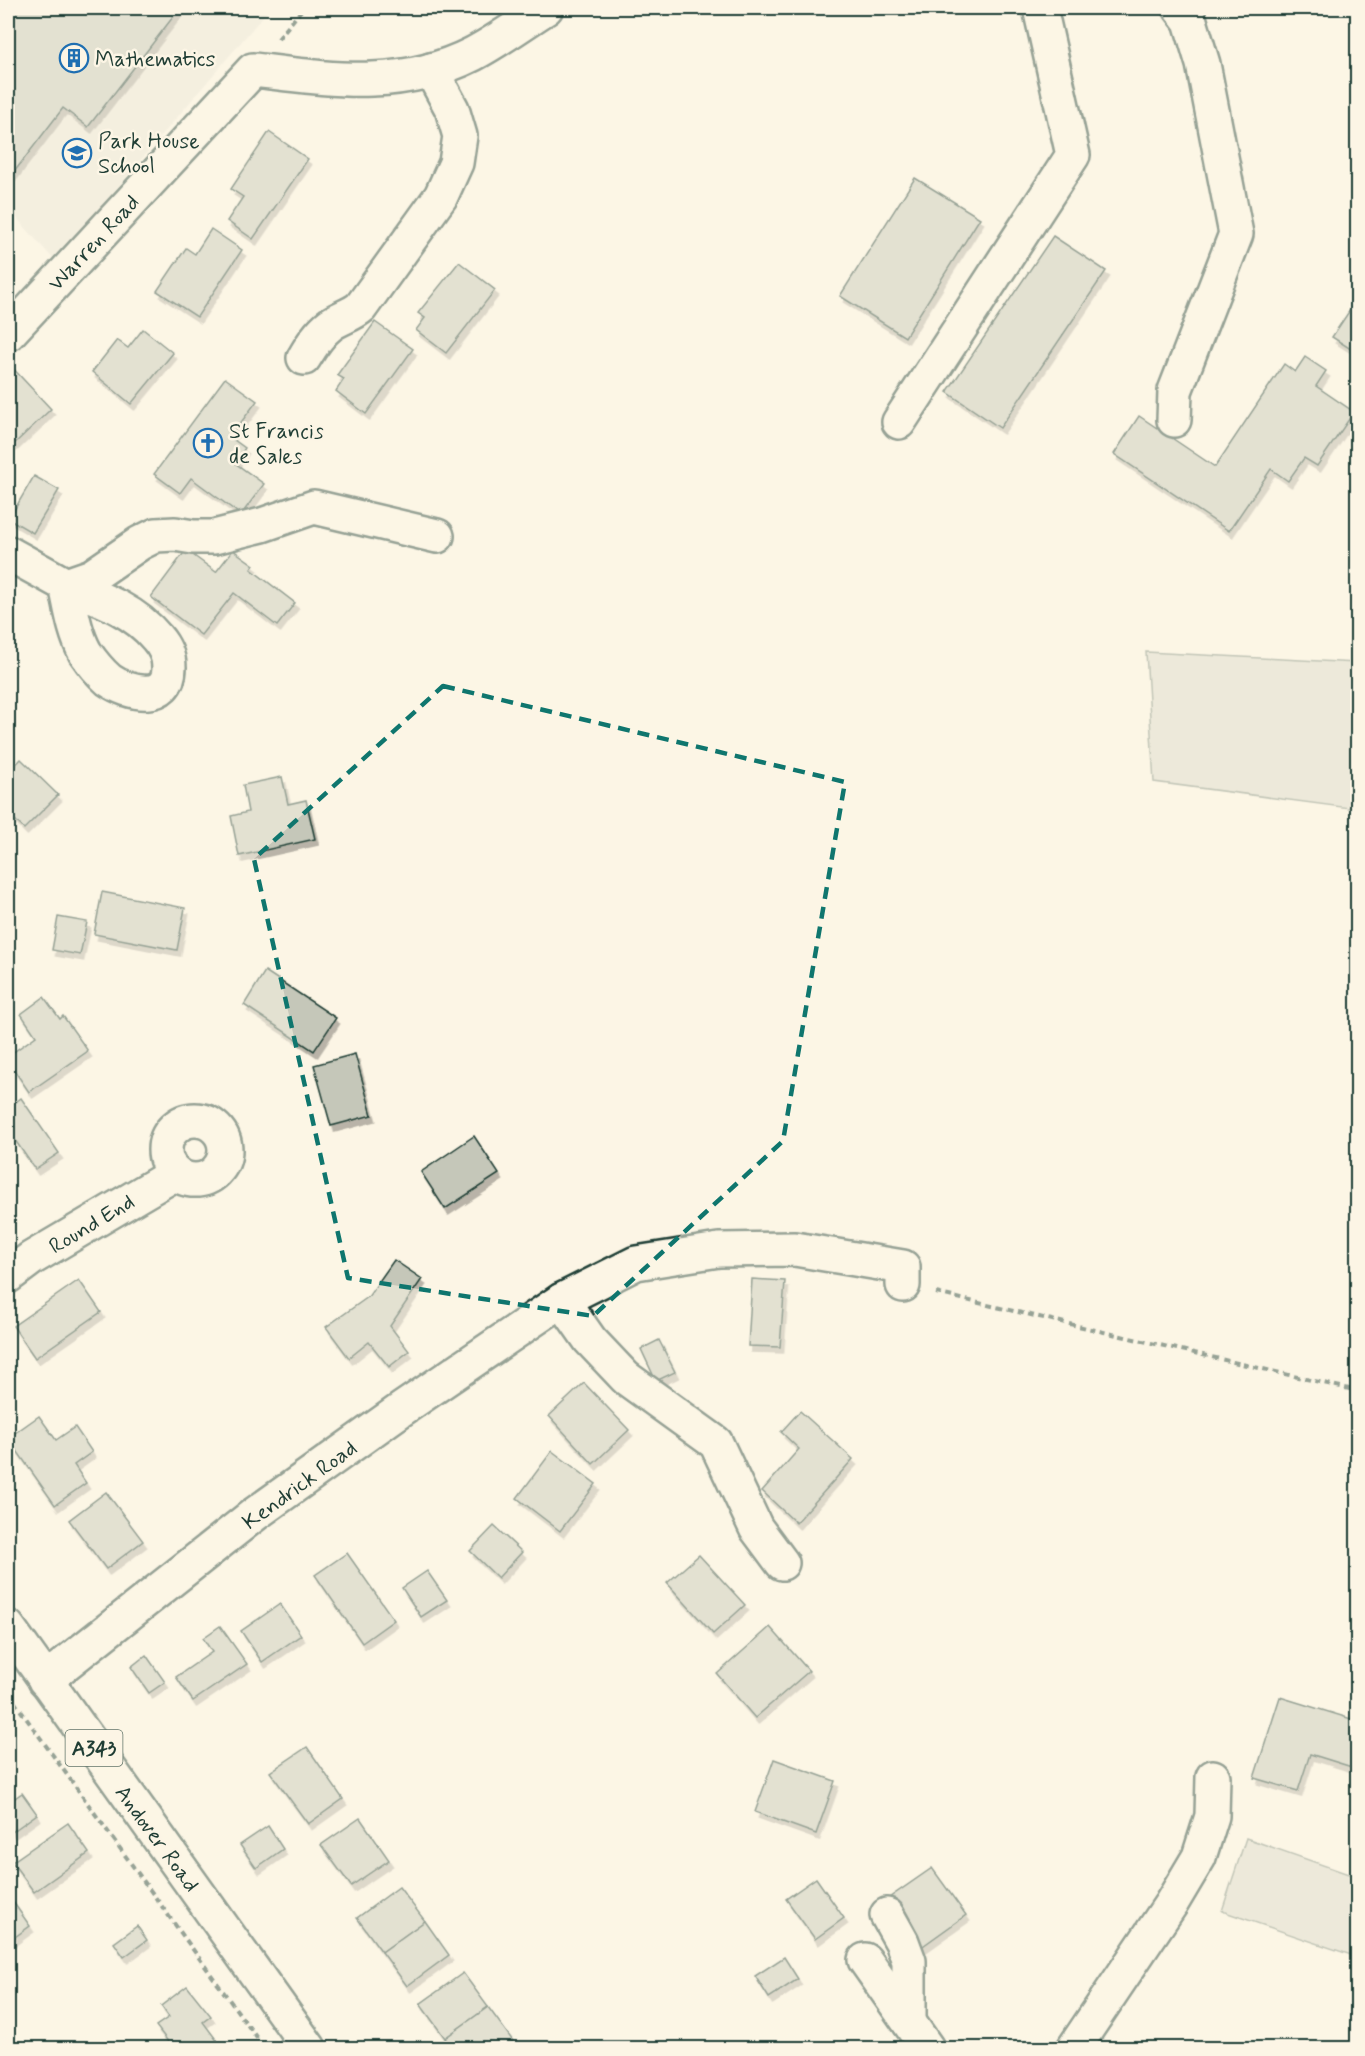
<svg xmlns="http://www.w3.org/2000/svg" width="1365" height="2056" viewBox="0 0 1365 2056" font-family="Mynerve,sans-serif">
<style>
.built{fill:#ece7d8}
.green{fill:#dcdacc;stroke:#7e8c80;stroke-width:1.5}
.building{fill:#c5c7b9;stroke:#1f3d34;stroke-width:1.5;filter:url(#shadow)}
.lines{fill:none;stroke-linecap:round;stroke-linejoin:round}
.minor-casing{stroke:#1f3d34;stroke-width:38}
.major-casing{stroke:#1f3d34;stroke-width:38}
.path{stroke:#1f3d34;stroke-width:4;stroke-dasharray:6 4.5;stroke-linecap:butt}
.minor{stroke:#fcf5e5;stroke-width:33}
.major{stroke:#fcf5e5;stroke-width:33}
.marked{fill:none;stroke:#0f766e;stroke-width:4.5;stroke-dasharray:12 8;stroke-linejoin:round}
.labels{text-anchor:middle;stroke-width:5;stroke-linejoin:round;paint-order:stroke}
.shield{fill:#fcf5e5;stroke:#617469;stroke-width:1.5}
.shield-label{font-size:21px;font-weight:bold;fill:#1f3d34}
.poi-label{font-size:22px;fill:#1f3d34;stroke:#fcf5e5;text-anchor:start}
.street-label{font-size:22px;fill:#1f3d34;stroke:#fcf5e5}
</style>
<defs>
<filter id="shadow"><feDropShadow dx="3.5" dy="6" stdDeviation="0" flood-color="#0004"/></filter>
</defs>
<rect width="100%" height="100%" fill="#fcf5e5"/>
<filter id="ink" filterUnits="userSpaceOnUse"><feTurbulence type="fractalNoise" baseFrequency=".0167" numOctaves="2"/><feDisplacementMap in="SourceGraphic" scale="12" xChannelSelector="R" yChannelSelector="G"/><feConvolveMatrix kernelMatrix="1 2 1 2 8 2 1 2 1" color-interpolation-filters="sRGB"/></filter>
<g filter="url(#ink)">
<!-- built -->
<polygon class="built" points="8,8 270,8 55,261 16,217 8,225"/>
<!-- green -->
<g class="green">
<polygon points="1146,652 1357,663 1357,809 1154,782"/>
<polygon points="1246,1838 1357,1877 1357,1957 1222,1911"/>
</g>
<!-- building -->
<g class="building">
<polygon points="8,8 180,8 88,127 63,108 8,180"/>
<polygon points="269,132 308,159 253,239 227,221 243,197 231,189"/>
<polygon points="915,178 980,218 905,337 840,296"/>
<polygon points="211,229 242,250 197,317 157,291 186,248 195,254"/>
<polygon points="1053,236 1106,271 1000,428 947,392"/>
<polygon points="459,262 495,290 446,353 416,330 425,318 418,313"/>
<polygon points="1358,298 1358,353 1357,353 1332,337"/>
<polygon points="375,322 413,349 366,414 336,391 344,379 337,375"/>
<polygon points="143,329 173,353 131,404 92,372 117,340 128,348"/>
<polygon points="1305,357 1326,371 1316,386 1354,412 1317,466 1304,458 1288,481 1271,469 1229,531 1114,454 1139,416 1215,467 1284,364 1295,372"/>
<polygon points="8,363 51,409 13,445 8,439"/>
<polygon points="225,378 257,401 230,437 245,448 235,463 264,484 241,515 191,478 180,493 154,474"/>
<polygon points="34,476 59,490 33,533 9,519"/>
<polygon points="186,550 216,572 233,550 254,565 251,569 295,603 277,626 234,593 201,635 151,597"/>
<polygon points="21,759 58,795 24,829 8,813 8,773"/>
<polygon points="282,777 288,804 306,800 315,839 239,856 231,816 248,812 243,785"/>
<polygon points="102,892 185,908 177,950 94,934"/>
<polygon points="58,917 87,922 80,955 52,950"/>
<polygon points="265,971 336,1018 314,1051 244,1005"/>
<polygon points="44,997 60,1019 63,1016 88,1051 29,1092 8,1061 8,1056 36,1036 21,1014"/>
<polygon points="355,1054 372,1115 331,1126 314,1065"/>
<polygon points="21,1098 59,1153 35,1169 8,1130 8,1108"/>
<polygon points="474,1136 499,1174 445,1209 421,1172"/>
<polygon points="394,1260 422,1279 390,1326 409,1351 389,1367 369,1342 349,1358 326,1327 368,1297"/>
<polygon points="752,1279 785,1281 780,1347 748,1346"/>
<polygon points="79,1280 101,1312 35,1358 13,1326"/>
<polygon points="659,1340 675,1372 656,1381 641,1349"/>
<polygon points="584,1383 629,1430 593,1464 549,1416"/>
<polygon points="800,1411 853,1459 796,1523 762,1491 799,1449 781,1432"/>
<polygon points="39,1416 56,1440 75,1427 92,1452 74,1465 86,1483 55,1505 8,1438"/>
<polygon points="552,1451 596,1484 560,1531 517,1498"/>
<polygon points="106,1492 143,1541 106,1569 69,1520"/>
<polygon points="494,1526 522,1552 498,1578 470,1551"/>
<polygon points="347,1553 394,1620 362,1643 315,1575"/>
<polygon points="699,1555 745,1605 713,1634 667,1583"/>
<polygon points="427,1571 447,1600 421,1617 402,1588"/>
<polygon points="280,1604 301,1635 262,1662 241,1631"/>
<polygon points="220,1626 247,1664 193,1701 176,1677 212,1652 203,1638"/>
<polygon points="770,1627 809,1671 755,1718 717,1674"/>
<polygon points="146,1655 165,1682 149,1693 131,1667"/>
<polygon points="1280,1697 1358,1721 1358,1761 1355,1768 1310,1754 1298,1791 1254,1778"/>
<polygon points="307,1747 343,1799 308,1824 270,1772"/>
<polygon points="774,1759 835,1781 816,1834 755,1812"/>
<polygon points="22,1793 37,1814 12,1832 8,1826 8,1803"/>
<polygon points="360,1818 389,1860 351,1886 321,1845"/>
<polygon points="68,1823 89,1853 34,1892 12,1862"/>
<polygon points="268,1826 283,1849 256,1868 240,1845"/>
<polygon points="932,1868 966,1915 920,1948 886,1900"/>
<polygon points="816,1878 844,1918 815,1939 786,1899"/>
<polygon points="399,1887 425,1921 382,1952 357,1918"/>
<polygon points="11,1899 30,1926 8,1942 8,1901"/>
<polygon points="425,1921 449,1955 407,1986 382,1952"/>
<polygon points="137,1926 147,1940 124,1957 114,1943"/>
<polygon points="784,1957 798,1979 769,1998 755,1976"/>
<polygon points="463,1973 488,2007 445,2038 420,2004"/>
<polygon points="187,1986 211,2016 203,2022 221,2046 217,2048 173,2048 156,2026 169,2017 161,2006"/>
<polygon points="488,2007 513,2041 502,2048 452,2048 445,2038"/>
</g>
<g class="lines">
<!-- minor casing -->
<g class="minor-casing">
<g id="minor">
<path d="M 8,334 L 253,70 C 330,79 400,91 473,54 C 498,41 522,23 546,8"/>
<path d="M 304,358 C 311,346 319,333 331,324 C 341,317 352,315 361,307 L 441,196 L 456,163 L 460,136 L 452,109 L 431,70"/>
<polyline points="1174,420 1175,391 1236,234 1203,64 1190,21 1180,8"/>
<polyline points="899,422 1073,155 1040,8"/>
<polyline points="8,553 66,585 92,576 140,543 156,535 175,534 193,537 214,537 262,525 314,507 437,536"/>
<path d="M 66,585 C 99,598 134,610 157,638 C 164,646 169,657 169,667 C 169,703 129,694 109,680 C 101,673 91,661 85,652 C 74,632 71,607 66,585 Z"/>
<circle cx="195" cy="1150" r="30"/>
<polyline points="8,1276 32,1258 176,1173"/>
<polyline points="562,1300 590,1340 626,1378 716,1443 756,1528 782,1563"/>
<polyline points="45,1680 255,1514 402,1409 562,1300 636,1263 719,1250 795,1249 903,1267 903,1285"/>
<polyline points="887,1915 902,1942 909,1961 909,2022"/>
<polyline points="865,1960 927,2048"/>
<polyline points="1074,2048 1171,1904 1199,1857 1212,1816 1213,1777"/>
</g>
</g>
<!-- major casing -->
<g class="major-casing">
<polyline id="major" points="8,1627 309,2048"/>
</g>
<!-- path -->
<g class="path">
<polyline points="278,39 303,8"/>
<polyline points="936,1293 1358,1391"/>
<polyline points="8,1693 264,2048"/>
</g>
<!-- minor -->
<use href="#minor" class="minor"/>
<!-- major -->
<use href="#major" class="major"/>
</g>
</g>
<!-- marked area -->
<path d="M0 0H1365V2056H0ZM 443,686 L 845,782 L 783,1141 L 593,1316 L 348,1278 L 254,859 Z" fill="#fcf5e5" fill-opacity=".55" fill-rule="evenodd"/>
<path class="marked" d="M 443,686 L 845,782 L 783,1141 L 593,1316 L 348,1278 L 254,859 Z"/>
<!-- icons -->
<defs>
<g id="building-ring" transform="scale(1.5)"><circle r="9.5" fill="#fcf5e5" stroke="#1f6fb2" stroke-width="1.5"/><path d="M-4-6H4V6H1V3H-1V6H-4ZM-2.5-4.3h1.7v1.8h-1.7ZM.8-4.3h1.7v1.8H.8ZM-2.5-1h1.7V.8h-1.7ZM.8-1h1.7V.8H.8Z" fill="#1f6fb2"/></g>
<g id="school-ring" transform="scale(1.5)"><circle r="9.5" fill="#fcf5e5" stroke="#1f6fb2" stroke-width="1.5"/><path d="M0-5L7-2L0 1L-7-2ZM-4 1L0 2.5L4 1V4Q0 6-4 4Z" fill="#1f6fb2"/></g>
<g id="church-ring" transform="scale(1.5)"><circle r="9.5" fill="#fcf5e5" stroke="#1f6fb2" stroke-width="1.5"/><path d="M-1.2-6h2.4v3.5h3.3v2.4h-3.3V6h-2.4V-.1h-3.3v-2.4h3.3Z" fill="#1f6fb2"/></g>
</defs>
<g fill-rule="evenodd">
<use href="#building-ring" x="74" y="58"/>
<use href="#school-ring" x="77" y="153"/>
<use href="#church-ring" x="208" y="443"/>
</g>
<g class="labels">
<!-- shield labels -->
<rect class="shield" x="65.5" y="1730" width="57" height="36" rx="4.5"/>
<g class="shield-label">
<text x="94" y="1755">A343</text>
</g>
<!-- poi labels -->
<g class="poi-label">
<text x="95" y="66">Mathematics</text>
<text x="98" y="148">Park House<tspan x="98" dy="25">School</tspan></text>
<text x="229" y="438">St Francis<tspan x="229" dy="25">de Sales</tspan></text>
</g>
<!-- street labels -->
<g class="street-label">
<text transform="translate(93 242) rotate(-47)" y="8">Warren Road</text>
<text transform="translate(91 1223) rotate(-31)" y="8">Round End</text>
<text transform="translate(299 1484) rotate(-36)" y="8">Kendrick Road</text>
<text transform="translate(158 1838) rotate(54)" y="8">Andover Road</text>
</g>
</g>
<!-- margin -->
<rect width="1365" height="2056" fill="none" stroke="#fcf5e5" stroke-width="30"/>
<rect x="15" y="15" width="1335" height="2026" fill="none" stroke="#1f3d34" stroke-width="2" filter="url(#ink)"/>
</svg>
